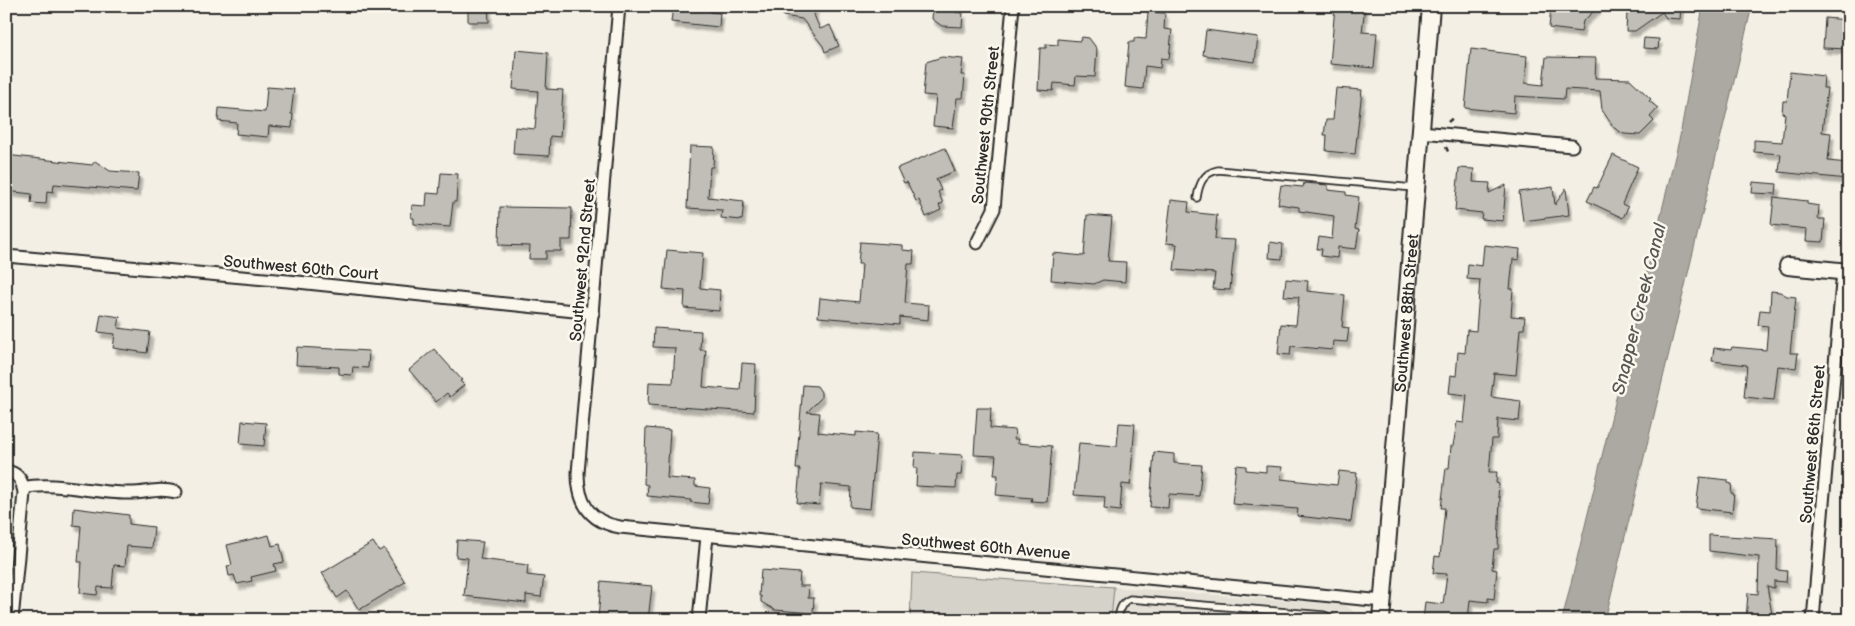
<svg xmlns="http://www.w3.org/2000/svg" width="1855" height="626" viewBox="0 0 1855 626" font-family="'Balsamiq Sans',sans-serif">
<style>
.built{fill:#e4e0d6}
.green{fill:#d5d2c9;stroke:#807e7a}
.water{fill:#aca9a2;stroke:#787772}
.building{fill:#c0beb6;stroke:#2b2b2b;filter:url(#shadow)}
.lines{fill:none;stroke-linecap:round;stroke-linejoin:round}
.lane-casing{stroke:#2b2b2b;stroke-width:9}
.street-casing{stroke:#2b2b2b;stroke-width:15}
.secondary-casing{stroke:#2b2b2b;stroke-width:20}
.path{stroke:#2b2b2b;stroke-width:2.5;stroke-dasharray:5 4;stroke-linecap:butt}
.lane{stroke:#fbf7ec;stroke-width:5.5}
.street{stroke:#fbf7ec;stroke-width:11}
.secondary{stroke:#fbf7ec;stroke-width:16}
.labels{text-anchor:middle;stroke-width:5;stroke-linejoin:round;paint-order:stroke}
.street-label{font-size:16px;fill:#2b2b2b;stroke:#fbf7ec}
.water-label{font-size:18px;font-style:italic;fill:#585755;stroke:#fbf7ec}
</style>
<defs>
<filter id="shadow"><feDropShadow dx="3" dy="5.5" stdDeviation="1" flood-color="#0004"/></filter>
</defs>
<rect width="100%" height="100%" fill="#f3efe4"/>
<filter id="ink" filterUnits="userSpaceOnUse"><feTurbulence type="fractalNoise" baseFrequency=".02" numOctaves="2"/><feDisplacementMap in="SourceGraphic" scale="10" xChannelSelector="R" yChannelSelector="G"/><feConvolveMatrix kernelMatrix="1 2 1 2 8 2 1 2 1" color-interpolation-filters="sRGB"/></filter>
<g filter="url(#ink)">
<!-- built -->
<polygon class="built" points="1114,587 1345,605 1353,611 1356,620 1111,620"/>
<!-- green -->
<polygon class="green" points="912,573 1114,587 1111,620 910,620"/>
<!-- water -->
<polygon class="water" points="1703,6 1752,6 1605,620 1562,620 1680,136"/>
<!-- building -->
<g class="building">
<polygon points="468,6 488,6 489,22 468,22"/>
<polygon points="673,6 711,6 710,12 720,13 719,27 671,22"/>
<polygon points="784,6 815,6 814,15 820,29 830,25 839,46 825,52 823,46 802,19 783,16"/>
<polygon points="933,6 955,6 955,12 963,13 962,27 942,26 932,19"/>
<polygon points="1335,6 1365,6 1362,32 1377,33 1374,68 1330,64"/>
<polygon points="1551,6 1600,6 1583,21 1581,32 1549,28"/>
<polygon points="1634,6 1681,6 1680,19 1666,18 1662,12 1635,31 1626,31 1627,12"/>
<polygon points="1148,12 1165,13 1164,29 1172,30 1169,59 1161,58 1160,68 1145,66 1143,89 1125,87 1129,42 1134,42 1134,38 1146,39"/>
<polygon points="1825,18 1849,20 1849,49 1823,48"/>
<polygon points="1206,30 1258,37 1255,62 1203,55"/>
<polygon points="1082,37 1089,38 1097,49 1095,77 1076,76 1075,85 1054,83 1053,91 1038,90 1040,48 1046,48 1046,44 1058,45 1058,39 1080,41"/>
<polygon points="1644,38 1659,39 1658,49 1643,48"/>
<polygon points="1471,49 1527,56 1525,83 1543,85 1546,57 1596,58 1595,78 1630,79 1651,99 1649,101 1658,108 1650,117 1654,121 1640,135 1624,134 1614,128 1602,110 1600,91 1565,89 1564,99 1515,96 1514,113 1465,108"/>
<polygon points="516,50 548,53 546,89 563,90 560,137 550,136 549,156 513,154 515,127 535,129 538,91 513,89"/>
<polygon points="942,57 963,59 961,75 965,75 963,98 957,98 953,128 933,126 936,96 923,95 926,62"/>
<polygon points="1790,72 1824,76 1823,88 1827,88 1822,132 1831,133 1828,161 1848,163 1847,179 1779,172 1781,154 1754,152 1754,140 1782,142 1785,114 1782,113 1783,101 1787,101"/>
<polygon points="267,87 294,89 291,114 293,114 292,128 269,126 268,137 236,134 237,123 218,121 219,108 265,112"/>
<polygon points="1336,88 1362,90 1355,154 1326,151 1327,135 1324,135 1326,120 1333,120"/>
<polygon points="690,146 714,147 713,167 710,167 708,197 744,201 742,220 721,218 722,210 687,208"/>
<polygon points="945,148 955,171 936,179 941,190 938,192 943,203 939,205 941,210 926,217 919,200 916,201 907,182 904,183 897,168"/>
<polygon points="6,155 92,165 95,161 110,171 139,173 137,191 54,184 53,192 47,191 46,204 31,203 32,194 6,191"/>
<polygon points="1613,155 1638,167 1622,204 1628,207 1623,218 1587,201 1594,187 1597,188"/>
<polygon points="1459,168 1474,169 1473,182 1490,183 1489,193 1506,185 1503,221 1481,219 1482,213 1455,210"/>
<polygon points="441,173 458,174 456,202 453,202 450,227 414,224 414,218 411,218 412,205 426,206 427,193 439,194"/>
<polygon points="1753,182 1777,184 1776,194 1752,193"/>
<polygon points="1304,183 1328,185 1328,190 1346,192 1346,195 1359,197 1355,229 1359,230 1356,249 1338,247 1337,258 1321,256 1322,249 1317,249 1319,237 1332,239 1334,216 1299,211 1299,207 1278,204 1281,185 1303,187"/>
<polygon points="1553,187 1555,205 1566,188 1569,215 1523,221 1519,192"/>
<polygon points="1774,197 1807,201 1807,204 1819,206 1818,219 1825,219 1823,242 1806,241 1807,229 1771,225"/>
<polygon points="1171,200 1189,202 1188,212 1217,215 1215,239 1235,240 1230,290 1213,289 1215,273 1174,270 1177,244 1166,243"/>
<polygon points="500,207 572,208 571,240 561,240 561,251 546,251 546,259 529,259 530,246 499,245"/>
<polygon points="1087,215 1112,217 1108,261 1126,262 1125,282 1103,280 1094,284 1051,280 1053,253 1084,256"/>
<polygon points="860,242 902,245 902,250 914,251 913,264 908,264 905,303 929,305 928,320 900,317 900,324 818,317 820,298 859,302 862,264 858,264"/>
<polygon points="1270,242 1283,244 1282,259 1269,258"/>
<polygon points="1484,245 1520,249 1519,260 1513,259 1510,289 1513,289 1511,316 1525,317 1524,329 1520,329 1516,375 1494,373 1491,397 1521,401 1519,421 1498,419 1497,439 1492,439 1489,472 1497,472 1496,483 1499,484 1498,497 1500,497 1498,549 1494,549 1492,569 1497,570 1494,599 1488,598 1488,602 1470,600 1468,620 1423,620 1425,602 1443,604 1447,574 1433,573 1435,556 1440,557 1445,508 1441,508 1446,468 1449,468 1451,446 1453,446 1457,422 1464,423 1467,395 1449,393 1451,375 1456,376 1458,352 1465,353 1467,330 1476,331 1480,280 1467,279 1468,264 1482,266"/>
<polygon points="667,250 703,253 700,288 720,290 719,311 684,308 685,291 663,289"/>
<polygon points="1286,279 1308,281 1307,291 1345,295 1342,327 1349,328 1347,342 1333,341 1332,350 1291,346 1290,355 1278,354 1281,324 1296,325 1299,297 1284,296"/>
<polygon points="1771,291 1780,292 1787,296 1796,297 1790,353 1798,353 1796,368 1778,366 1774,400 1744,397 1747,365 1712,361 1714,348 1731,350 1732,347 1766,350 1768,326 1758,325 1760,310 1770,311"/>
<polygon points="101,314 120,317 118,328 150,332 147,353 113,348 115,334 98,332"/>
<polygon points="654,328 701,331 700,350 706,350 703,387 740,390 742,363 756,364 754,412 648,405 649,382 673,383 675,348 653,347"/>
<polygon points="297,347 369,351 368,368 353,367 352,375 339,374 339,367 296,365"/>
<polygon points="434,349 462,380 460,381 464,385 450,397 447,393 436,402 409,370"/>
<polygon points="803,385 817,386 821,392 821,398 807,412 820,413 818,432 856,436 856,432 877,434 870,509 850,507 851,487 821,484 819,505 797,503 800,469 796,469"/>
<polygon points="977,408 991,408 990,428 1015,430 1014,439 1018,439 1017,443 1052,446 1047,502 1031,501 1032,498 996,495 998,475 994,475 996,456 974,455"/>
<polygon points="242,421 266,423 264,446 240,444"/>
<polygon points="1119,423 1135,424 1130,485 1122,484 1120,511 1104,509 1105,497 1074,495 1079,443 1117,446"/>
<polygon points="646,428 670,430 667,478 695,480 695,486 710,488 708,504 690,502 691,500 647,496 648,485 644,484"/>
<polygon points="915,452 963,455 961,475 957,475 956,488 916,486 917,468 914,468"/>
<polygon points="1154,452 1174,454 1174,463 1202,465 1199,496 1169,494 1168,508 1150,507"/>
<polygon points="1236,465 1246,466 1246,470 1266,472 1266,466 1282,467 1281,479 1337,485 1339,471 1357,473 1351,522 1297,516 1298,509 1232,504"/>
<polygon points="1700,477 1728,480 1728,483 1732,484 1731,493 1734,494 1732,512 1696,508"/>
<polygon points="74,508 129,515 129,524 154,527 152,548 127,546 125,566 114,565 112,588 98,587 97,595 80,593 82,562 78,562 81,526 73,525"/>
<polygon points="269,535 272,546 280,544 284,562 274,564 276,571 251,577 252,581 237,584 234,575 229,576 227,566 232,565 227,545"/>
<polygon points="1709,535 1778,539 1777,570 1787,571 1786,582 1774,581 1774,588 1767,586 1773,620 1746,620 1748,593 1758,594 1759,557 1709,551"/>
<polygon points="457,540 483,542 480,559 528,565 527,575 544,577 541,597 526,595 526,603 464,596 468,558 456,557"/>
<polygon points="373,542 379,551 384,548 405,582 359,610 347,591 337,598 322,573"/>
<polygon points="761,570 800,573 799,586 809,586 808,598 814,598 813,613 775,610 761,602 761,596 759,596"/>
<polygon points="601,581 652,586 648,620 598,620"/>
</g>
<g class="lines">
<!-- lane casing -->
<g class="lane-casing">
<g id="lane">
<path d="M 1197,198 C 1199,184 1203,173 1218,170 L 1414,188"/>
<path d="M 1118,620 C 1119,611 1121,602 1130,599 L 1324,615 L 1336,620"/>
</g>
</g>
<!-- street casing -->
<g class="street-casing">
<g id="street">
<path d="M 619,6 L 578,473 C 578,502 589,522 620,527 L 1383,601"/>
<polyline points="1421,132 1572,146"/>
<polyline points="977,243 994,209 1013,6"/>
<polyline points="6,256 288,281 593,313"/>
<path d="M 6,471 C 18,473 23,481 24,493 L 12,620"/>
<path d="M 23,488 C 54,481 94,493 127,493 C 146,494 156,487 176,492"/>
<polyline points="699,620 707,536"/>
<polyline points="1813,620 1843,271"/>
</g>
</g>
<!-- secondary casing -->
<g class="secondary-casing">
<g id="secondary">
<polyline points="1788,266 1849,272"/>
<path id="s1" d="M 1381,620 L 1431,6"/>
</g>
</g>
<!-- path -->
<g class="path">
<polyline points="1448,122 1454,117"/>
<polyline points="1446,147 1449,154"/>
</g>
<!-- lane -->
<use href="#lane" class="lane"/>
<!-- street -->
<use href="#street" class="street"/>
<!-- secondary -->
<use href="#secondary" class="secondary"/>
</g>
</g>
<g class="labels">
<!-- street labels -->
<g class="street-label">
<text transform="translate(985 125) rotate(-84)" y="6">Southwest 90th Street</text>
<text transform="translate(582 260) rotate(-85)" y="6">Southwest 92nd Street</text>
<text transform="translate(301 267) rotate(5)" y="6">Southwest 60th Court</text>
<text dy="6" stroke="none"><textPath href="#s1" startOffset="308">Southwest 88th Street</textPath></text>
<text transform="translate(1812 444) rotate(-85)" y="6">Southwest 86th Street</text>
<text transform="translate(986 546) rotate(5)" y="6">Southwest 60th Avenue</text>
</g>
<!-- water labels -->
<g class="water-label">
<text transform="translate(1639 309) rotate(-76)" y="6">Snapper Creek Canal</text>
</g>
</g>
<!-- margin -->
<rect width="1855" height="626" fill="none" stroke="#fbf7ec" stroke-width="25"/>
<rect x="12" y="12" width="1830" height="601" fill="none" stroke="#2b2b2b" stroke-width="2" filter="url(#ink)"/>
</svg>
